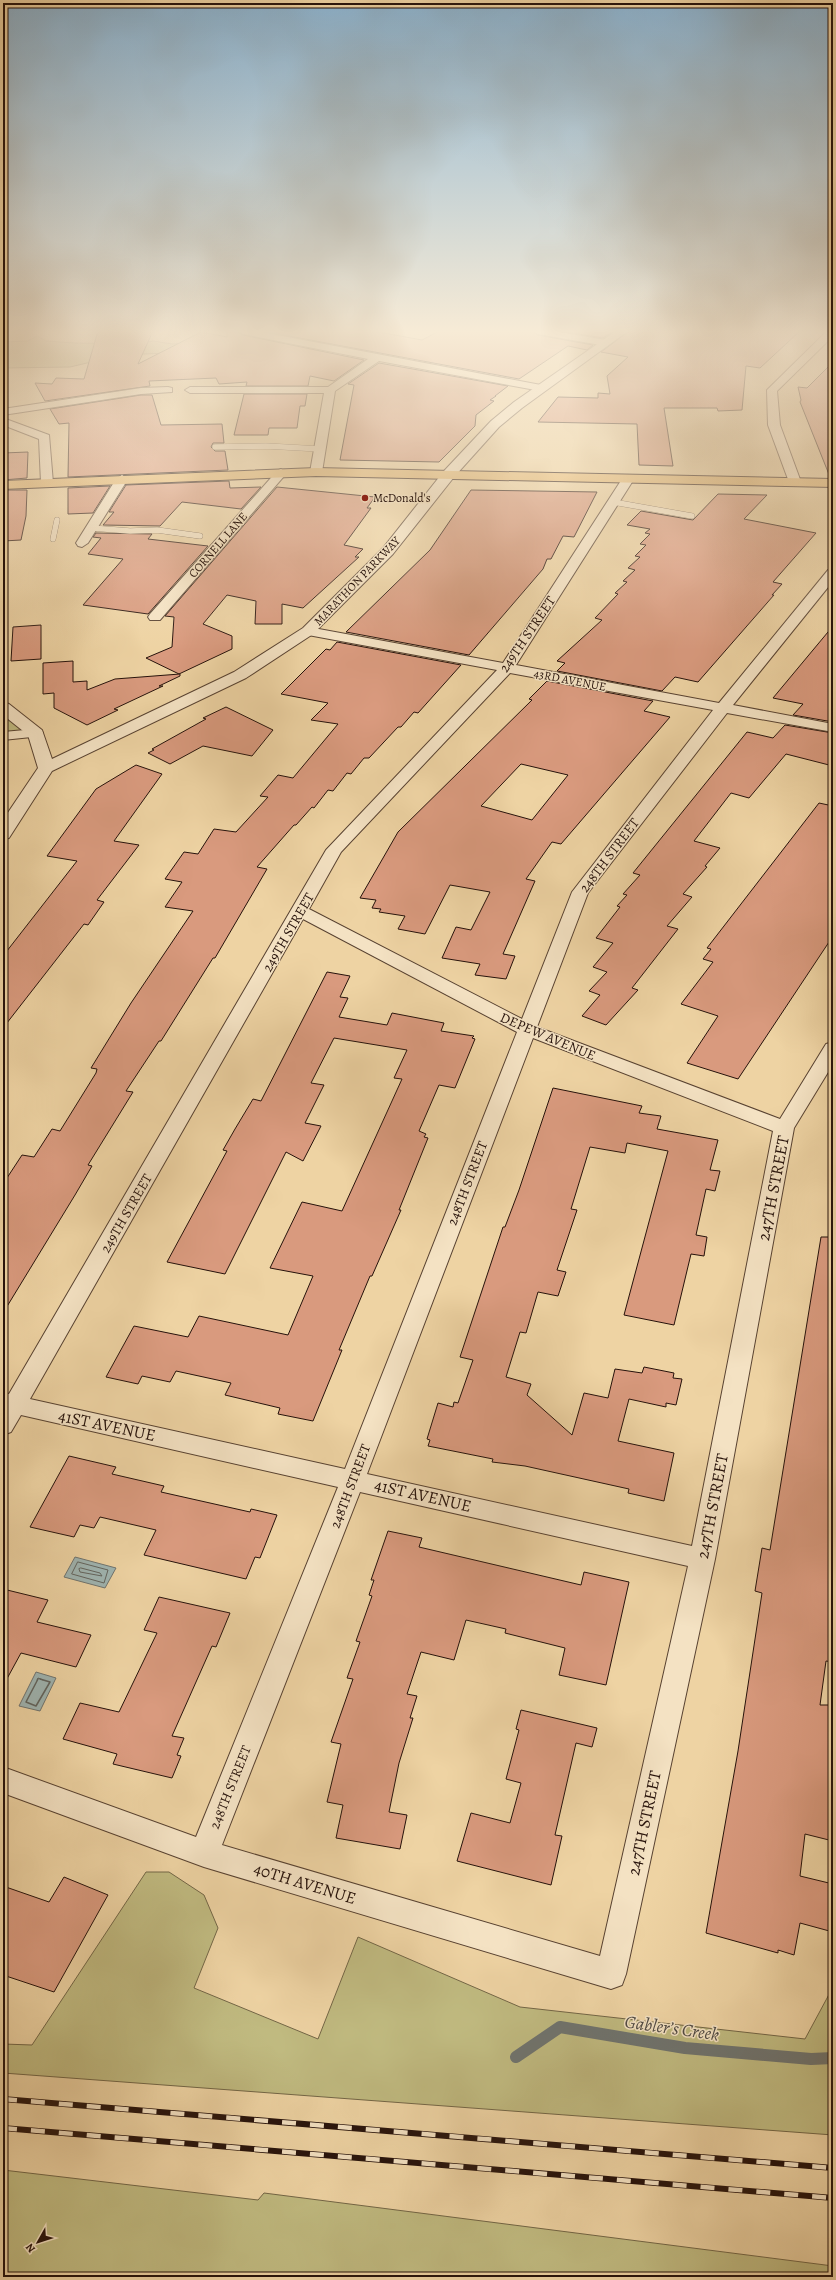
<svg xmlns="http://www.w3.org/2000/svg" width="836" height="2280" viewBox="0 0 836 2280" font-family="Alegreya,serif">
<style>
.green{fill:#c0ba80;stroke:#736646}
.water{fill:#9fb5b2;stroke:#6f746f}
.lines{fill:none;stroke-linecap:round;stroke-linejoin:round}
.shore-far1{stroke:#62645e;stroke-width:1}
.shore{stroke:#62645e;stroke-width:1.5}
.stream{stroke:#6f746f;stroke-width:12}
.building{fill:#d99a7e;stroke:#26120b;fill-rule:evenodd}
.service-casing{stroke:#584231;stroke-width:6}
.minor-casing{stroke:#584231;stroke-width:2}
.tertiary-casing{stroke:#584231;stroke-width:2}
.primary-casing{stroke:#26120b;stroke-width:2}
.service{stroke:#f4e2c3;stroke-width:5.5}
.minor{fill:#f4e2c3;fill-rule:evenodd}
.tertiary{fill:#f4e2c3;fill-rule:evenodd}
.primary{fill:#e7ba72;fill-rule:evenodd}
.rail-casing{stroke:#26120b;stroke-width:6}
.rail{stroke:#f4e2c3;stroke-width:4.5;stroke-dasharray:14;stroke-linecap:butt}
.poi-dot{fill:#8f2418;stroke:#f4e2c3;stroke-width:1.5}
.labels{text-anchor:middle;stroke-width:3;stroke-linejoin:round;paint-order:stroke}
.far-poi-label{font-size:12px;fill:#26120b;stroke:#f4e2c3;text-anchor:start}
.far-street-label{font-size:12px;fill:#26120b;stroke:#f4e2c3}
.street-label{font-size:14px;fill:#26120b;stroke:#f4e2c3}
.near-street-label{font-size:17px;fill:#26120b;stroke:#f4e2c3}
.near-water-label{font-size:18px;font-style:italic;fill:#504b45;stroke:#f4e2c3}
</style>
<rect width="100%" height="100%" fill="#eed3a3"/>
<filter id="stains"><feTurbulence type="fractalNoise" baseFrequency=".005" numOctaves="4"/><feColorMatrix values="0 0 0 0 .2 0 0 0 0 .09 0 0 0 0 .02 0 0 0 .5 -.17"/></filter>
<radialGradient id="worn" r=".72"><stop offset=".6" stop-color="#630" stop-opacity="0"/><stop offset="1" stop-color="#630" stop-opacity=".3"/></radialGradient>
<!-- green -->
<g class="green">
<polygon points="37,336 46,341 75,343 137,344 153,341 172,344 196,343 169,353 121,355 70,367 3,368 3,342 28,341"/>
<polygon points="3,707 36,733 3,736"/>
<polygon points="146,1872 169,1872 204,1895 218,1928 194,1988 318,2039 358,1937 520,2007 805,2039 833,1987 833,2135 3,2073 3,2044 32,2045"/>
<polygon points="3,2170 258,2200 264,2193 833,2266 833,2277 3,2277"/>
</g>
<!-- water -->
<g class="water">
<polygon points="75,1557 116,1568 105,1588 64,1577"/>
<polygon points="36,1672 56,1678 40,1711 19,1706"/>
</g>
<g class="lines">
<!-- shore-far1 -->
<g class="shore-far1">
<polygon points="78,1562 108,1570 104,1583 72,1574"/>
<polygon points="81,1568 100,1573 102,1576 80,1572 79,1569"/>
<polyline points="37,1680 38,1678 43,1680"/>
</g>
<!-- shore -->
<polyline class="shore" points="38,1679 26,1702 36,1706 50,1682 40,1679"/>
<!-- stream -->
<polyline class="stream" points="516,2057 560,2027 685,2048 811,2059 833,2058"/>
</g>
<!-- building -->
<g class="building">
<polygon points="98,331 153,331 138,364 201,332 227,337 227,331 237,331 243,335 364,360 334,381 310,376 308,386 246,386 247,382 219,384 216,378 149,381 150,386 45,401 35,383 52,384 56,378 84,379"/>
<polygon points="262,331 373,331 422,340 439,331 532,331 538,335 593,345 587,350 568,346 519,379"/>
<polygon points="560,331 614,331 603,338"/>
<polygon points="629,331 800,331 760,368 746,366 742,410 718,411 717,408 664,408 673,466 639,465 637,424 538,422 558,397 598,398 598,393 610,394 607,376 628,357 601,352"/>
<polygon points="833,362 833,478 830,477 800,402 801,400 798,387 807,388"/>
<polygon points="379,363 508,386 495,396 496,396 490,400 494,401 476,415 475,426 439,462 340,460 354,385 348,384"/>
<polygon points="244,394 307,394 305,406 300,406 297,428 269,428 268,435 234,435"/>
<polygon points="141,395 152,395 161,425 222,424 224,443 213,443 211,447 215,451 225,451 228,470 68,477 69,423 59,424 50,409"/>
<polygon points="28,452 27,478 3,480 3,453"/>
<polygon points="229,481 230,488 261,487 241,509 182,502 160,526 103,525 114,512 109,512 126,485"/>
<polygon points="110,486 93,513 68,514 68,488"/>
<polygon points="277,487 375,497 367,508 371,508 344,545 363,549 355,557 359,557 303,608 282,604 282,624 255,624 256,601 227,595 203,624 232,636 232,649 179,674 146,658 172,647 174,617 165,616"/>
<polygon points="3,490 27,490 26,516 21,540 3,541"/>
<polygon points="471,490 597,492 574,537 563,536 551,559 547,559 543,569 469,655 346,632 430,550"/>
<polygon points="718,494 767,495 744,519 816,533 773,582 782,584 772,595 774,595 698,682 675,677 662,691 557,671 565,663 557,661 602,620 595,618 618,594 615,593 627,582 623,581 635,570 628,568 640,557 635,556 646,545 640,544 650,534 645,533 650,529 627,525 641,511 693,520"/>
<polygon points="96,533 152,534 148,539 208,546 148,614 83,605 123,559 88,554 101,538 93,537"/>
<polygon points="41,625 41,659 11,661 13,627"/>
<polygon points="833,626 833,722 793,715 803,704 773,698"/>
<polygon points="337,642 461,665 418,713 414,712 401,727 398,727 369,758 364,758 351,774 347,773 333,791 328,790 314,808 312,807 296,825 294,825 257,867 267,869 215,958 213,958 161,1041 159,1041 126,1091 133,1092 88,1165 92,1166 75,1195 3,1313 3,1184 22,1155 34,1157 52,1129 60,1131 96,1073 97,1069 91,1068 131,1003 193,911 165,907 182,882 165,879 184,852 198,854 214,829 236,832 268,797 260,796 278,775 293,778 338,724 311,720 328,703 281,694 326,649 330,650"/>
<polygon points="73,661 73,682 87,681 87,690 115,679 180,674 180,676 159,686 163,686 114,709 118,710 87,725 54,708 54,693 43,694 43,663"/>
<path d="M 547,681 L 653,701 L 644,711 L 670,717 L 561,844 L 552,842 L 526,879 L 535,881 L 503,954 L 515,956 L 506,979 L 475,975 L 480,964 L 442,958 L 456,927 L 471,930 L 490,892 L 450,885 L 425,934 L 398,929 L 405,916 L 379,912 L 381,909 L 372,908 L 376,900 L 360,898 L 398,832 L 532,700 L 529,699 ZM 521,764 L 568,775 L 532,820 L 481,806 Z"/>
<polygon points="226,707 273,730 252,756 203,746 170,764 148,753 154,750 152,749 206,719 203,718"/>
<polygon points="785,725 833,733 833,766 786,754 749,798 731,793 694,841 720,848 705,866 707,867 683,894 692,897 667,926 678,929 632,988 638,990 606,1025 582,1016 600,995 589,991 607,972 593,967 613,943 596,938 620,907 617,906 627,895 623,894 640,875 633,873 747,732 773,738"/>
<polygon points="136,765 162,774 114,841 139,845 97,900 104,902 88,925 84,924 3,1028 3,956 77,861 47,856 96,789"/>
<polygon points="819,803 833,806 833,936 738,1079 687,1063 718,1016 681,1004 713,962 703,959 711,949 707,948"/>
<polygon points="327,972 350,976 340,997 348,998 339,1017 387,1025 392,1013 444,1023 441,1031 474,1036 472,1038 475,1039 455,1088 439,1085 419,1131 426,1134 424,1137 428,1138 399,1210 401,1210 372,1276 370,1276 339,1350 342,1350 313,1421 278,1414 280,1408 225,1395 231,1383 176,1371 170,1382 142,1376 138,1384 106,1377 134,1326 188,1337 199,1316 288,1335 313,1276 270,1268 302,1202 342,1211 402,1079 394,1078 407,1050 334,1038 311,1083 324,1085 305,1123 321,1126 303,1161 286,1152 225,1274 167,1262 227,1151 223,1150 235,1129 253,1099 261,1101"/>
<polygon points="553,1088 642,1106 639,1113 661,1116 657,1129 718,1140 710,1170 720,1171 715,1191 706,1189 696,1235 707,1237 704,1256 691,1254 674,1325 624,1315 668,1151 627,1143 625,1153 590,1147 571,1209 577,1210 557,1270 566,1272 558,1296 538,1292 526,1333 520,1332 506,1377 531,1384 527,1395 572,1435 584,1393 608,1398 615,1369 642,1373 644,1367 674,1373 673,1378 682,1379 676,1405 666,1403 666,1407 629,1399 618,1441 674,1453 664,1501 628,1493 629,1489 525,1466 492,1462 493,1459 428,1446 430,1440 427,1439 438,1403 453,1407 454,1402 458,1403 473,1360 460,1357 503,1227 505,1227 519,1190"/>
<polygon points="821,1237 833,1237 833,1662 826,1661 820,1705 833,1705 833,1841 805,1834 800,1876 833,1884 833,1932 800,1923 794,1955 778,1950 778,1953 706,1933 738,1751 762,1593 755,1591 762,1548 770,1550"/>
<polygon points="69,1456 116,1467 112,1474 164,1486 161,1492 250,1512 251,1509 277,1515 260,1558 255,1557 246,1579 144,1555 156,1530 100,1517 94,1528 80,1525 74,1537 30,1527"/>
<polygon points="388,1531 422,1538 419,1547 581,1585 584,1572 629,1582 606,1685 559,1675 565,1648 505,1633 506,1629 466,1620 454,1660 421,1652 407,1694 417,1696 410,1718 413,1718 399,1763 389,1812 407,1815 400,1849 336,1838 343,1805 327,1802 341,1744 331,1742 353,1679 347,1678 360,1642 356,1641 372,1596 369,1595 374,1580 371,1580"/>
<polygon points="3,1589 48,1600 37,1622 91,1635 76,1667 21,1653 3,1686"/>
<polygon points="159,1597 230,1613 216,1647 212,1646 172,1736 184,1738 177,1755 181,1756 172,1778 113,1764 117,1754 63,1739 80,1703 119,1712 157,1633 144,1630"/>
<polygon points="521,1710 597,1728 592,1747 576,1743 555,1835 562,1836 551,1885 457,1861 471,1813 510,1823 521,1783 506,1779 519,1730 516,1729"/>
<polygon points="64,1877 108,1895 54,1992 3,1975 3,1886 49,1902"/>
</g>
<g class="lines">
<!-- service casing -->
<g class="service-casing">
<g id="service">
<polyline points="215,447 266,446 320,449"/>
<polyline points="613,502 692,516"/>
<polyline points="91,528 130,531 157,530 200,536"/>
<polyline points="53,539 57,520"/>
</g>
</g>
<!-- minor casing -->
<g class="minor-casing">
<g id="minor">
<polygon points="238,331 256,331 541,385 546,388 541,391 379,361 335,391 322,472 316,476 310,472 324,393 190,393 185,390 190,387 328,387 368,359 243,334"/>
<polygon points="533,331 553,331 606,340 611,343 606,346 538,334"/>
<polygon points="827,331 833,331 833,336 777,391 780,425 801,482 795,486 789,482 768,425 767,390"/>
<polygon points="168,387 172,388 172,392 141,394 3,415 3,409 141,388"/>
<polygon points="3,418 49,435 53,483 51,486 43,486 41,483 39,439 3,425"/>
<polygon points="281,469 287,473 285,475 160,620 150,620 148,617 150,614 277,471"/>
<polygon points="122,475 128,479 88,543 82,547 78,546 76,543 116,479"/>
<path d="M 628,475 L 634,479 L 516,665 L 719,703 L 828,570 L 833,569 L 833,581 L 733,705 L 833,724 L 833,732 L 727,713 L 588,893 L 537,1027 L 780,1119 L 826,1044 L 833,1042 L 833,1064 L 794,1128 L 715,1559 L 626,1974 L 622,1985 L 611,1989 L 204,1867 L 3,1793 L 3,1767 L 196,1837 L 338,1487 L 21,1415 L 11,1432 L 3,1435 L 3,1393 L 9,1394 L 326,850 L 497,670 L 308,635 L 301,631 L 308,627 L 503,663 L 622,479 ZM 510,673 L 713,710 L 572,892 L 522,1019 L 309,909 L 341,852 ZM 303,919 L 517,1032 L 345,1469 L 30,1399 ZM 533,1038 L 773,1131 L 692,1546 L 367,1474 ZM 360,1492 L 688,1566 L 600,1956 L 222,1845 Z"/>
<polygon points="36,729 41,730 43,733 41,736 3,740 3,732"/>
</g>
</g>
<!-- tertiary casing -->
<g class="tertiary-casing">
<polygon id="tertiary" points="616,331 628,331 522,408 499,427 454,477 393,554 313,634 246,678 52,771 9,838 3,839 3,820 38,768 28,735 3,715 3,702 9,704 42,730 52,759 234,672 303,628 383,548 444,471 491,421 514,402"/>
</g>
<!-- primary casing -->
<g class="primary-casing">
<polygon id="primary" points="316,468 833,479 833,487 316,476 3,489 3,481"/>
</g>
<!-- service -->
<use href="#service" class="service"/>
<!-- minor -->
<use href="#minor" class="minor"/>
<!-- tertiary -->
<use href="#tertiary" class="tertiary"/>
<!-- primary -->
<use href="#primary" class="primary"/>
<!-- rail casing -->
<g class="rail-casing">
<g id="rail">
<polyline points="3,2099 833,2168"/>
<polyline points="3,2128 833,2198"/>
</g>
</g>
<!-- rail -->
<use href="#rail" class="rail"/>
</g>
<!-- sky -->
<linearGradient id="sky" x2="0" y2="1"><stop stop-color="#8bb4d2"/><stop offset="0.51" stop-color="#f7ebd6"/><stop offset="1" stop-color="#f7ebd6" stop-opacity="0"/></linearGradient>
<rect width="836" height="650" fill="url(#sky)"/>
<!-- markers -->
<circle class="poi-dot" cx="365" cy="498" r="4"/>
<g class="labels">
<!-- far-poi labels -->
<g class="far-poi-label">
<text x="373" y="502">McDonald's</text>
</g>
<!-- far-street labels -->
<g class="far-street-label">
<text transform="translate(218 545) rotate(-49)" y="4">CORNELL LANE</text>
<text transform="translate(357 581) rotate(-46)" y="4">MARATHON PARKWAY</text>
<text transform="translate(570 680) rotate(11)" y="4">43RD AVENUE</text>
</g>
<!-- street labels -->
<g class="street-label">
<text transform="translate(527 634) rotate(-56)" y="5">249TH STREET</text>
<text transform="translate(609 855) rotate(-53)" y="5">248TH STREET</text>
<text transform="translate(288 932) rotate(-60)" y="5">249TH STREET</text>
<text transform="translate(548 1036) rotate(23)" y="5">DEPEW AVENUE</text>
<text transform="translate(467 1183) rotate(-69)" y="5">248TH STREET</text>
<text transform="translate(126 1213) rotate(-60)" y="5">249TH STREET</text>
<text transform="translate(350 1486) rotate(-69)" y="5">248TH STREET</text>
<text transform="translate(230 1787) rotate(-68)" y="5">248TH STREET</text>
</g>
<!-- near-street labels -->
<g class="near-street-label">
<text transform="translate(773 1188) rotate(-79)" y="6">247TH STREET</text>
<text transform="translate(107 1425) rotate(12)" y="6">41ST AVENUE</text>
<text transform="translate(423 1495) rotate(13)" y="6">41ST AVENUE</text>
<text transform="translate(712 1506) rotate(-79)" y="6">247TH STREET</text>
<text transform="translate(644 1823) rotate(-78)" y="6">247TH STREET</text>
<text transform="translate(305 1883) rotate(17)" y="6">40TH AVENUE</text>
</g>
<!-- near-water labels -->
<g class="near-water-label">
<text transform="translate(672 2028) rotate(8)" y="6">Gabler’s Creek</text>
</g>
</g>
<!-- margin -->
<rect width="836" height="2280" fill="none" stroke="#eed3a3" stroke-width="16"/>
<rect x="4" y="4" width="828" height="2272" fill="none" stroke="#26120b" stroke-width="2"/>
<rect x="8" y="8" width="820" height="2264" fill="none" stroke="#26120b"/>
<!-- north arrow -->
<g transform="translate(38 2242) rotate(231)" stroke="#f4e2c3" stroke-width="3" paint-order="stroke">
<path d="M0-3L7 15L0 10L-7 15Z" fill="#26120b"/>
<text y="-6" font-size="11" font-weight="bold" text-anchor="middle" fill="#26120b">N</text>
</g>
<rect width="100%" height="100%" filter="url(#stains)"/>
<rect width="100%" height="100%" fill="url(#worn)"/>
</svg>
